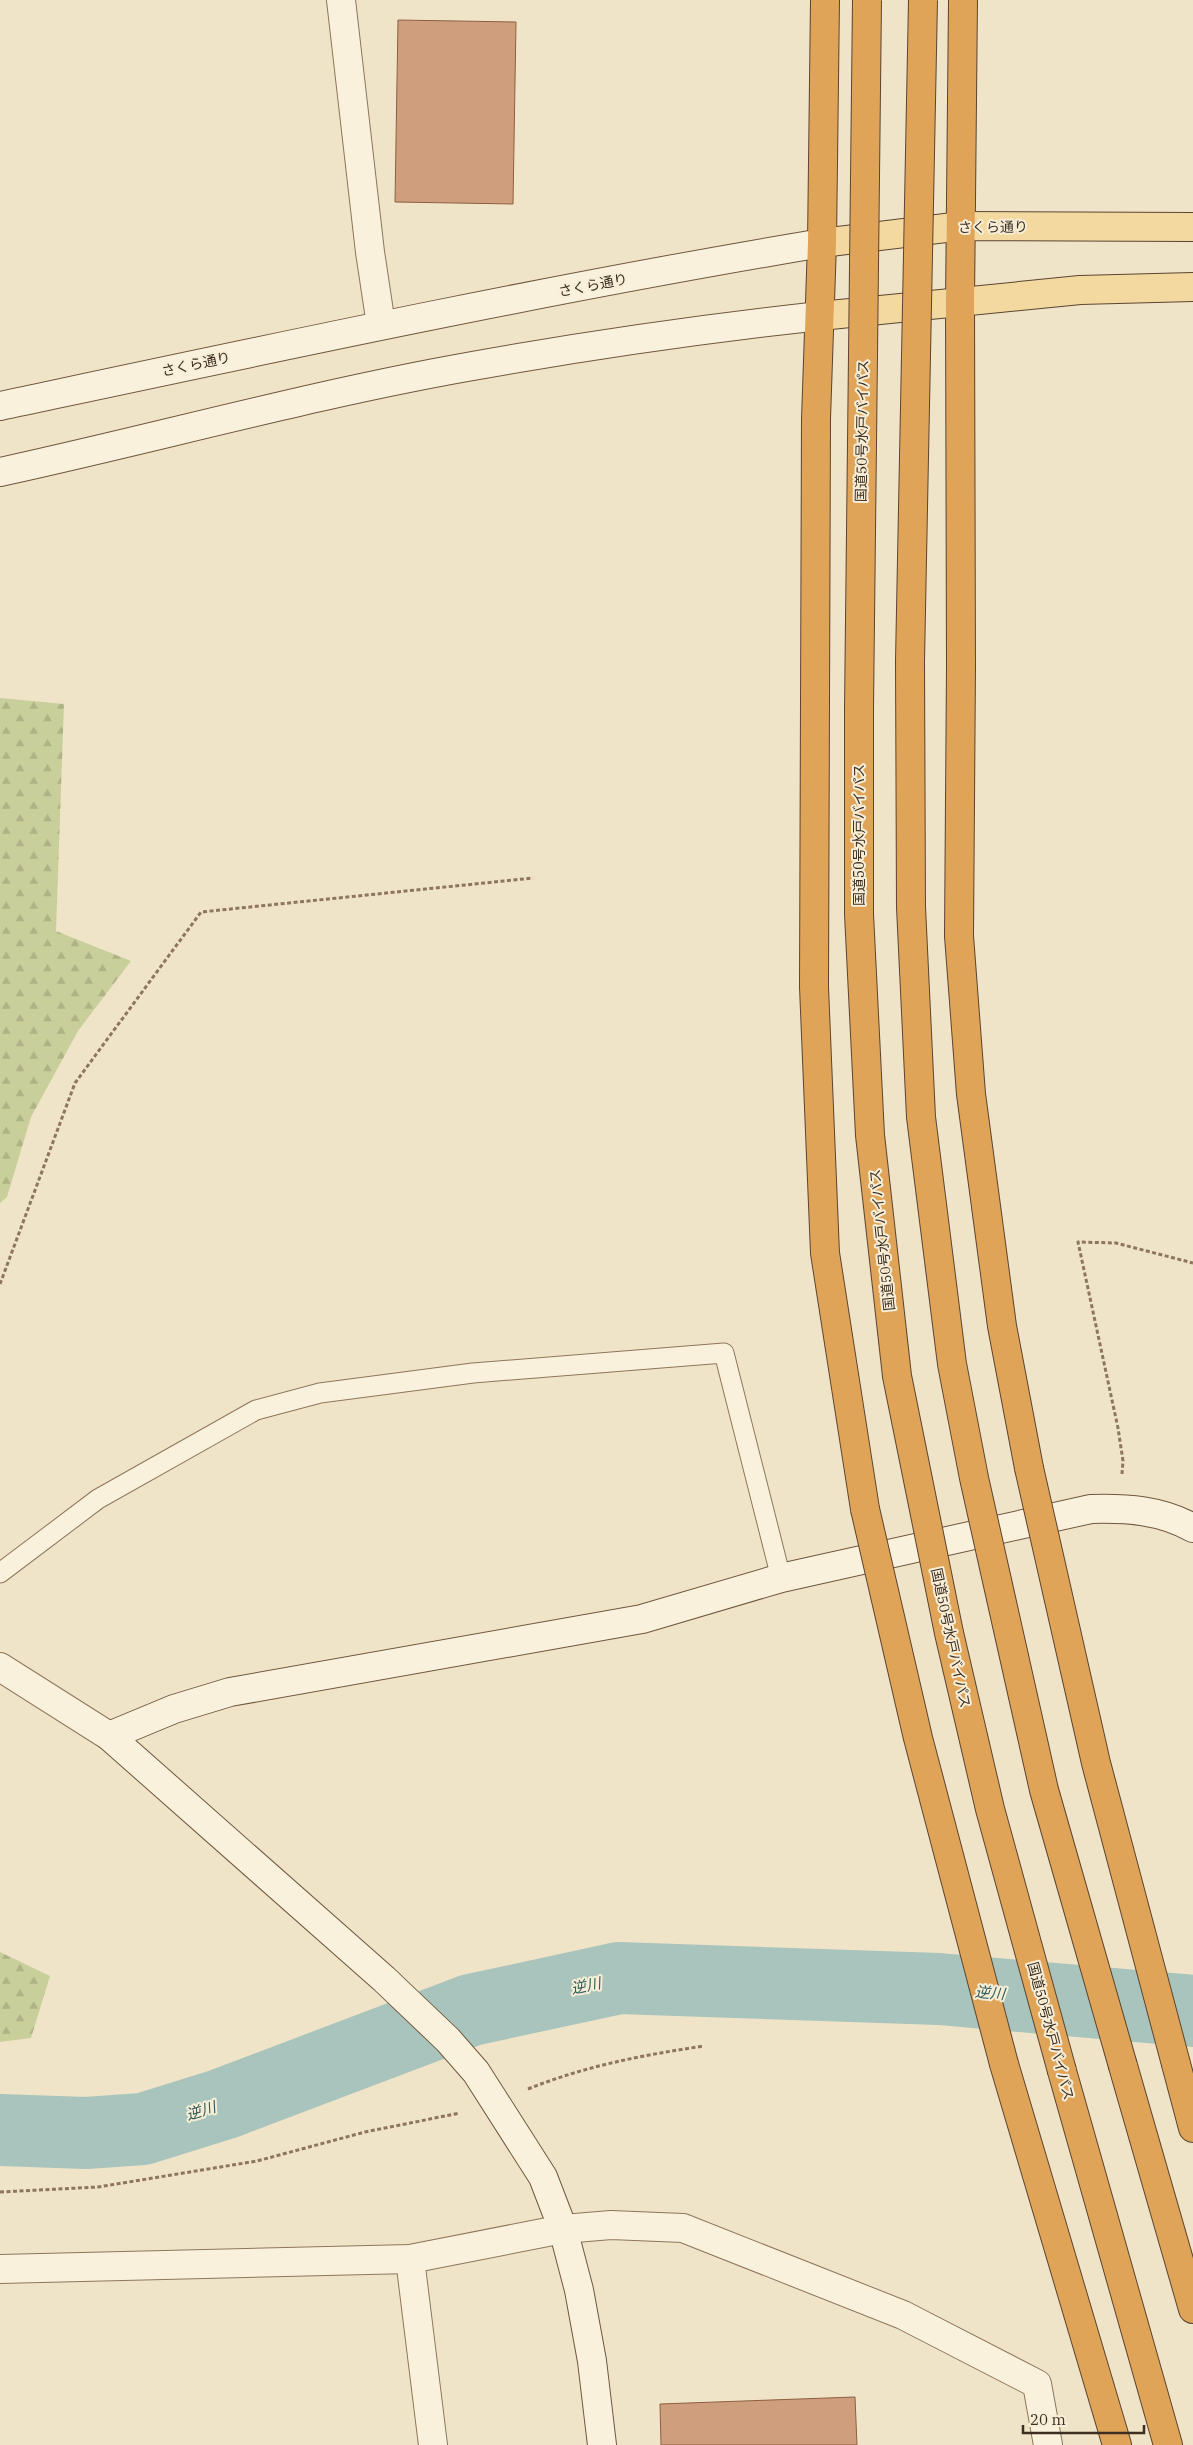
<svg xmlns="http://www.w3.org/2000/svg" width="1193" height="2445" viewBox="0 0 1193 2445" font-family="'IBM Plex Serif','Noto Sans JP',serif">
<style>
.forest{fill:url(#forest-firs)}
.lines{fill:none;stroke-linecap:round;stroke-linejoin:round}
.river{stroke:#a9c4bc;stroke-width:72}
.building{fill:#cf9f7d;stroke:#8d5f41}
.lane-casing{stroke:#8d765c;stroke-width:21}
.street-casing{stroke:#8d765c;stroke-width:30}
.secondary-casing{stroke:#6f573f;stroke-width:30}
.primary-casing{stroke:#5b4430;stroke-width:30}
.highway-casing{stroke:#5b4430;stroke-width:30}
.path{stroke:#8d765c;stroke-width:3;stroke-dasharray:4 2.5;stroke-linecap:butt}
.lane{stroke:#faf1dc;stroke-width:19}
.street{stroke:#faf1dc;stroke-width:28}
.secondary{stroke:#faf1dc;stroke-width:28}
.primary{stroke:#f3d9a0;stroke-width:28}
.highway{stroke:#e0a458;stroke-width:28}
.highway-bridge-casing{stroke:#5b4430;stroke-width:30;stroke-linecap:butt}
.highway-bridge{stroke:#e0a458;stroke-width:28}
.labels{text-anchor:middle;stroke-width:4;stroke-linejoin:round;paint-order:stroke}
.street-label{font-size:14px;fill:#3d2e20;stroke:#f7eed8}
.water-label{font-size:15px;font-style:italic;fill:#2f5d5a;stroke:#f7eed8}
</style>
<defs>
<pattern id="forest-firs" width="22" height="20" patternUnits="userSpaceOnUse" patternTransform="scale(1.25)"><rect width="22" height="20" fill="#c9cf9b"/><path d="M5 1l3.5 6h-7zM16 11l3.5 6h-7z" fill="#aeb285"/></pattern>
</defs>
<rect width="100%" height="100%" fill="#f0e4c8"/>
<!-- forest -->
<g class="forest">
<polygon points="0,698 64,704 56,931 131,961 78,1031 31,1117 7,1197 0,1203"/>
<polygon points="0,1952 50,1976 31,2038 0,2042"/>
</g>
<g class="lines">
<!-- river -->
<polyline class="river" points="0,2130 86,2133 143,2129 223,2104 471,2010 619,1978 939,1989 1193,2011"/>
</g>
<!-- building -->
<g class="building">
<polygon points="398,20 516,22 513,204 395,202"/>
<polygon points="855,2397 857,2445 661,2445 660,2404"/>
</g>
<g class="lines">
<!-- lane casing -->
<g class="lane-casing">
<polyline id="lane" points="0,1573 98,1499 256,1410 320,1393 473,1373 724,1353 781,1578"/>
</g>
<!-- street casing -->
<g class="street-casing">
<g id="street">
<polyline points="341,0 370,252 381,325"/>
<polyline points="0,1667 109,1736"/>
<polyline points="410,2259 433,2445"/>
<polyline points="0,2269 410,2259 563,2229 611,2225 683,2228 903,2315 1037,2384 1048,2445"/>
</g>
</g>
<!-- secondary casing -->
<g class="secondary-casing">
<g id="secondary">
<path d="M 0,406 C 273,348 546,289 822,243"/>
<path d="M 0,472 C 156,438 310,395 467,367 C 584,346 702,329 820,316"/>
<path d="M 602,2445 L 592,2361 L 579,2290 L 563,2229 L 543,2177 L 476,2072 L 448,2040 L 384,1979 L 109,1736 L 174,1709 L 230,1692 L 642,1619 L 781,1578 L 1091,1509 C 1127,1508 1161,1510 1193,1528"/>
</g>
</g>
<!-- primary casing -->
<g class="primary-casing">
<g id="primary">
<polyline points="822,243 962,226 1193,227"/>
<polyline points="820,316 1080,290 1193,287"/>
</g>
</g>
<!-- highway casing -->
<g class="highway-casing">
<g id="highway">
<polyline points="825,0 822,243 816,419 814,987 825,1253 865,1509"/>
<polyline points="963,0 960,302 961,666 959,936 971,1094 1002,1326 1029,1468"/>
<polyline points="1004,2064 1117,2445"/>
<polyline points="1176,2064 1193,2128"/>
<polyline points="1123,2066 1193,2309"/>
<polyline points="1062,2071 1168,2445"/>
</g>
</g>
<!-- path -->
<g class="path">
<polyline points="0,1284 75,1083 201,912 533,878"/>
<polyline points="1122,1474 1123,1461 1118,1428 1078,1242 1116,1243 1193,1263"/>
<path d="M 528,2089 C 585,2066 643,2055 704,2046"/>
<polyline points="0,2192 98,2187 257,2161 365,2132 460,2113"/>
</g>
<!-- lane -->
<use href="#lane" class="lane"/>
<!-- street -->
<use href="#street" class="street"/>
<!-- secondary -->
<use href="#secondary" class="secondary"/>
<!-- primary -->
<use href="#primary" class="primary"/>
<!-- highway -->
<use href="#highway" class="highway"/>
<!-- highway-bridge casing -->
<g class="highway-bridge-casing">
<g id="highway-bridge">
<polyline points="867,0 859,709 859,914 870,1135 897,1376 949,1633 990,1809 1062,2071"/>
<polyline points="923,0 910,661 911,907 921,1117 952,1364 974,1478 1044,1790 1123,2066"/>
<polyline points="1029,1468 1096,1763 1176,2064"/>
<polyline points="865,1509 918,1738 1004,2064"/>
</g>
</g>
<!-- highway-bridge -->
<use href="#highway-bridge" class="highway-bridge"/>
</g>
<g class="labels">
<!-- street labels -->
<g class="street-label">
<text transform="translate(993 227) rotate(-1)" y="5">さくら通り</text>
<text transform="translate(593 285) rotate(-11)" y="5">さくら通り</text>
<text transform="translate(196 364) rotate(-12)" y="5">さくら通り</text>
<text transform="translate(862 431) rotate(-89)" y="5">国道50号水戸バイパス</text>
<text transform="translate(859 835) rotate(-90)" y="5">国道50号水戸バイパス</text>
<text transform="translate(882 1240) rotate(-96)" y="5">国道50号水戸バイパス</text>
<text transform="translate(951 1638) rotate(78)" y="5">国道50号水戸バイパス</text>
<text transform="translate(1051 2031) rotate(75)" y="5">国道50号水戸バイパス</text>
</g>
<!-- water labels -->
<g class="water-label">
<text transform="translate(586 1986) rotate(-12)" y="5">逆川</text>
<text transform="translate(990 1993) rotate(5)" y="5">逆川</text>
<text transform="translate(201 2111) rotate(-17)" y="5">逆川</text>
</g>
</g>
<!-- scale -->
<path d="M1023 2425v8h121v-8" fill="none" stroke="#3d2e20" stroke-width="2.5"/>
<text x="1030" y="2425" font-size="15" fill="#3d2e20" stroke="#f7eed8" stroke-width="4" paint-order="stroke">20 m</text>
</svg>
